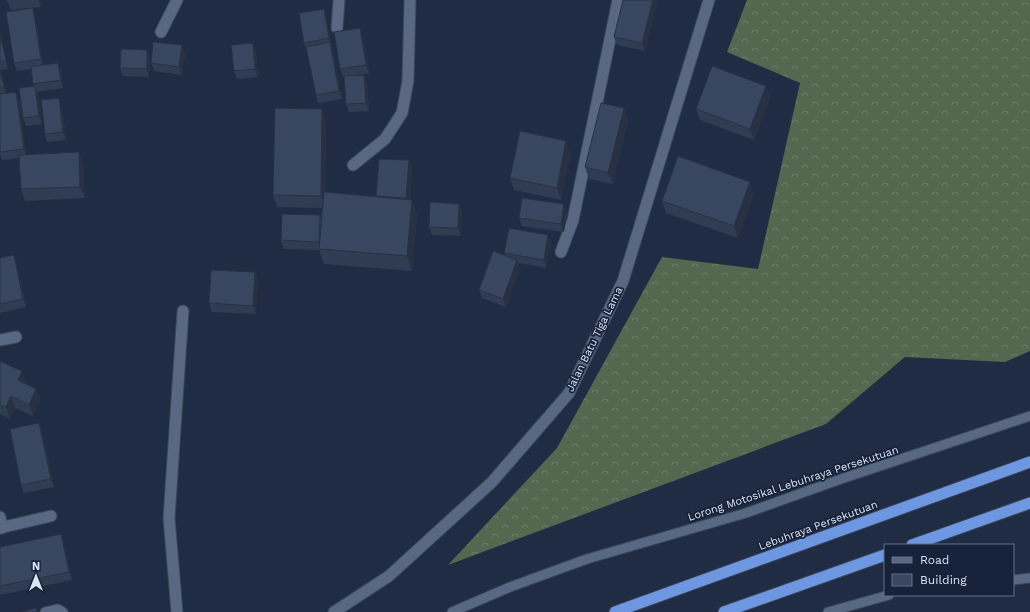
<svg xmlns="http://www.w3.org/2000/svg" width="1030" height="612" viewBox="0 0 1030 612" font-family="'Work Sans',sans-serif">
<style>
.forest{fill:url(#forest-crowns)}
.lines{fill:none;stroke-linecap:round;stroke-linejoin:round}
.service-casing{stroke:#3b4659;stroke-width:11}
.minor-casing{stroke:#3b4659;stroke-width:13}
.tertiary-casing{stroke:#3b4659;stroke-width:13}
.trunk-casing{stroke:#3b4659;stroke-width:13}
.service{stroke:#596882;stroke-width:9}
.minor{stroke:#596882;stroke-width:11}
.tertiary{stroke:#596882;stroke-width:11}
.trunk{stroke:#6e97e1;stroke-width:11}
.wall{fill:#303c52}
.shaded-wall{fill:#273142}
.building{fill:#38465f;stroke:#273142}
.labels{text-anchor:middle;stroke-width:3.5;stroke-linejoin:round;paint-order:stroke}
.street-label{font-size:11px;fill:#dae3f2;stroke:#162239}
</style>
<defs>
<pattern id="forest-crowns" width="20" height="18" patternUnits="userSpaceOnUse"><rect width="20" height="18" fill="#54674f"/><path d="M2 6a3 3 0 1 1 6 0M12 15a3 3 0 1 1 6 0" fill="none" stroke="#6c7d69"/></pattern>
</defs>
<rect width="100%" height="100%" fill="#1f2c43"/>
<!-- forest -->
<polygon class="forest" points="747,0 1030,0 1030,351 1005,362 905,357 826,424 448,565 557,448 662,257 758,269 800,83 727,52"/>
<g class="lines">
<!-- service casing -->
<g class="service-casing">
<g id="service">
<polyline points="1013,580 1030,578"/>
<polyline points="45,612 58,609 63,612"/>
<polyline points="452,612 510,587 587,559 746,513 841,479 1030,416"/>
<polyline points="828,612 889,595"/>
</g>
</g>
<!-- minor casing -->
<g class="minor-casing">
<g id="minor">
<polyline points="337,28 339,0"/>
<polyline points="161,32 177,0"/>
<polyline points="353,165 385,139 402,113 408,81 410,0"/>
<polyline points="561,252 573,220 618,0"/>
<polyline points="0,340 16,337"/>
<polyline points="0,517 2,528"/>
<polyline points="0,528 51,516"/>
<polyline points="177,612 169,518 183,311"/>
</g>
</g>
<!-- tertiary casing -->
<g class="tertiary-casing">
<polyline id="tertiary" points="334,612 389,576 492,482 569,393 623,281 709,0"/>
</g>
<!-- trunk casing -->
<g class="trunk-casing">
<g id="trunk">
<polyline points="912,545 1030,503"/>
<polyline points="615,612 1030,462"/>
<polyline points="724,612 885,555"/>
</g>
</g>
<!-- service -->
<use href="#service" class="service"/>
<!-- minor -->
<use href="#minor" class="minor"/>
<!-- tertiary -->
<use href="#tertiary" class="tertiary"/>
<!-- trunk -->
<use href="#trunk" class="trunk"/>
</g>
<!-- wall -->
<g class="wall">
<polygon points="7,0 40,0 41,7 11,10"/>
<polygon points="657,2 645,51 617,45 614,37"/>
<polygon points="33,8 35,16 43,65 58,63 61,71 63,88 37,92 38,94 42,124 26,126 23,118 34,86 31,69 17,71 14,63"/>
<polygon points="326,17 342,99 318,103 316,95 307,51 304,43"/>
<polygon points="0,30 8,69 0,70 2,75 6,93 19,100 26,154 83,164 85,198 25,201 21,189 19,158 2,160 0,154"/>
<polygon points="363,36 369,73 356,75 364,75 367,83 369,111 349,112 346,104 344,77 343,77 340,69"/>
<polygon points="147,50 150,58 149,77 123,76 120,68"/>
<polygon points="256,51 258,77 237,79 234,71"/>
<polygon points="185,54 182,75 154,71 151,63"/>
<polygon points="766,86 770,98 754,140 700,120 696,109"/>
<polygon points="62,106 66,140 47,142 45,134"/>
<polygon points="624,108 628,120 613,184 589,179 585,167"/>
<polygon points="322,109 326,121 325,192 376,197 412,168 410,200 412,200 417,215 412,271 324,264 319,250 284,249 281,240 320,215 321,218 322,208 277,207 273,195"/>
<polygon points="571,153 561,200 514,190 510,178"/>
<polygon points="754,194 738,238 666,213 662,201"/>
<polygon points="459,204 462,212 461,236 432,235 429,227"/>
<polygon points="567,212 564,232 522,226 519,218"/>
<polygon points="551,243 546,268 518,263 520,268 506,307 482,298 479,290 506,256 504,253"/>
<polygon points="14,255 17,264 26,307 0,313 0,258"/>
<polygon points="255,272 258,280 256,314 212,312 209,303"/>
<polygon points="0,361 27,382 26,384 36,389 40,400 33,416 15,408 10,419 0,414"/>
<polygon points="39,423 42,431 54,487 24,493 21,485"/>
<polygon points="61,534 64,542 72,580 0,595 0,547"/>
</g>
<!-- shaded-wall -->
<g class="shaded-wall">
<polygon points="38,0 40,0 41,7"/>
<polygon points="653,0 656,0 657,2 645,51 642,43"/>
<polygon points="33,8 35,16 43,67 41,59"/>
<polygon points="324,9 326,17 332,46 329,38"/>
<polygon points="360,28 363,36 369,73 366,65"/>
<polygon points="0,30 8,69 6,60 0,35"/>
<polygon points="330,42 333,51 342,99 339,91"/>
<polygon points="253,43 256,51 258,77 255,69"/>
<polygon points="182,45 185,54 182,75 179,67"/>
<polygon points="147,50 150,58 149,77 147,69"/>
<polygon points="58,63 61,71 63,88 61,80"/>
<polygon points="0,69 2,75 7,95 4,87"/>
<polygon points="364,75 367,83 369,111 366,103"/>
<polygon points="35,86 38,94 42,124 39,116"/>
<polygon points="766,86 770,98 754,140 750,129"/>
<polygon points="16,92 19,100 27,157 24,149"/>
<polygon points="59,98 62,106 66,140 63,132"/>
<polygon points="624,108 628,120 613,184 608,173"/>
<polygon points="322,109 326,121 325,208 321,196"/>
<polygon points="566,141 571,153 561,200 557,188"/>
<polygon points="79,152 83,164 85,198 80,187"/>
<polygon points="409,160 412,168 409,206 406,198"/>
<polygon points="750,182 754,194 738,238 734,226"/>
<polygon points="412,200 417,215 412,271 407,256"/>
<polygon points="459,204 462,212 461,236 458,228"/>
<polygon points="564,204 567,212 564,232 561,224"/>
<polygon points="548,235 551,243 546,268 544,260"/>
<polygon points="14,255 17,264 26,307 23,299"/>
<polygon points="517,260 520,268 506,307 503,299"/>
<polygon points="255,272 258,280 256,314 253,306"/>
<polygon points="22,371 27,382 22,392 18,380"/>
<polygon points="36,389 40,400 33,416 29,405"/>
<polygon points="11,396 15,408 10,419 6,407"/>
<polygon points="39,423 42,431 54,487 51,479"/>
<polygon points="61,534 64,542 72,580 69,572"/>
</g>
<!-- building -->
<g class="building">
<polygon points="623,0 653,0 642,43 614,37"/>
<polygon points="33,8 41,59 14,63 6,12"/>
<polygon points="324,9 329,38 304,43 299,13"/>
<polygon points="360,28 366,65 340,69 334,32"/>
<polygon points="0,35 6,60 0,62"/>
<polygon points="153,42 182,45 179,67 151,63"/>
<polygon points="330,42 339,91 316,95 306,47"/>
<polygon points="253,43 255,69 234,71 231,45"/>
<polygon points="121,49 147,50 147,69 120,68"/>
<polygon points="58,63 61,80 33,84 31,67"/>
<polygon points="712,66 766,86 750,129 696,109"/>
<polygon points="0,70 4,87 0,88"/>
<polygon points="364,75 366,103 346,104 344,76"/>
<polygon points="35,86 39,116 23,118 19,88"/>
<polygon points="16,92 24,149 0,152 0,94"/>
<polygon points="59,98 63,132 45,134 41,100"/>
<polygon points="601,103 624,108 608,173 585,167"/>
<polygon points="275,108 322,109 321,196 273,195"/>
<polygon points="520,131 566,141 557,188 510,178"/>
<polygon points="79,152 80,187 21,189 19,155"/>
<polygon points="678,156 750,182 734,226 662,201"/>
<polygon points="379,159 409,160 406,198 376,196"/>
<polygon points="324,192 412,200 407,256 319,249"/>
<polygon points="522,198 564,204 561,224 519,218"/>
<polygon points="430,202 459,204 458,228 429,227"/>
<polygon points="282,214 320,215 319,242 281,240"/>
<polygon points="509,228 548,235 544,260 504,253"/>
<polygon points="493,251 517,260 503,299 479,290"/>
<polygon points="14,255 23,299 0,304 0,258"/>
<polygon points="211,270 255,272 253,306 209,303"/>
<polygon points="0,361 22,371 18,380 36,389 29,405 11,396 6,407 0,405"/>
<polygon points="39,423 51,479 21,485 10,429"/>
<polygon points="61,534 69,572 0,586 0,547"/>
<polygon points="36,608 37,612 20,612"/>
</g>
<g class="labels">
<!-- street labels -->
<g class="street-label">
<text transform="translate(594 339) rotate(-64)" y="4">Jalan Batu Tiga Lama</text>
<text transform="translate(793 483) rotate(-18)" y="4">Lorong Motosikal Lebuhraya Persekutuan</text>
<text transform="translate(818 525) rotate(-20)" y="4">Lebuhraya Persekutuan</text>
</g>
</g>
<!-- legend -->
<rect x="884" y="544" width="130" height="52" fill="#162239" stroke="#646f83"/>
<rect x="892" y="557" width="20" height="6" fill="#596882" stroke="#646f83"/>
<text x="920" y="564" font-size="12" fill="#dae3f2">Road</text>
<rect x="892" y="574" width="20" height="12" fill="#38465f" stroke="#646f83"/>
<text x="920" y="584" font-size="12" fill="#dae3f2">Building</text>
<!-- north arrow -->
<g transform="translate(36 576)" stroke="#162239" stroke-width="3" paint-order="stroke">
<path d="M0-3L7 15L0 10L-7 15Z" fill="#dae3f2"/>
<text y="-6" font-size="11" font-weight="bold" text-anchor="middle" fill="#dae3f2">N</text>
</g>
</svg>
